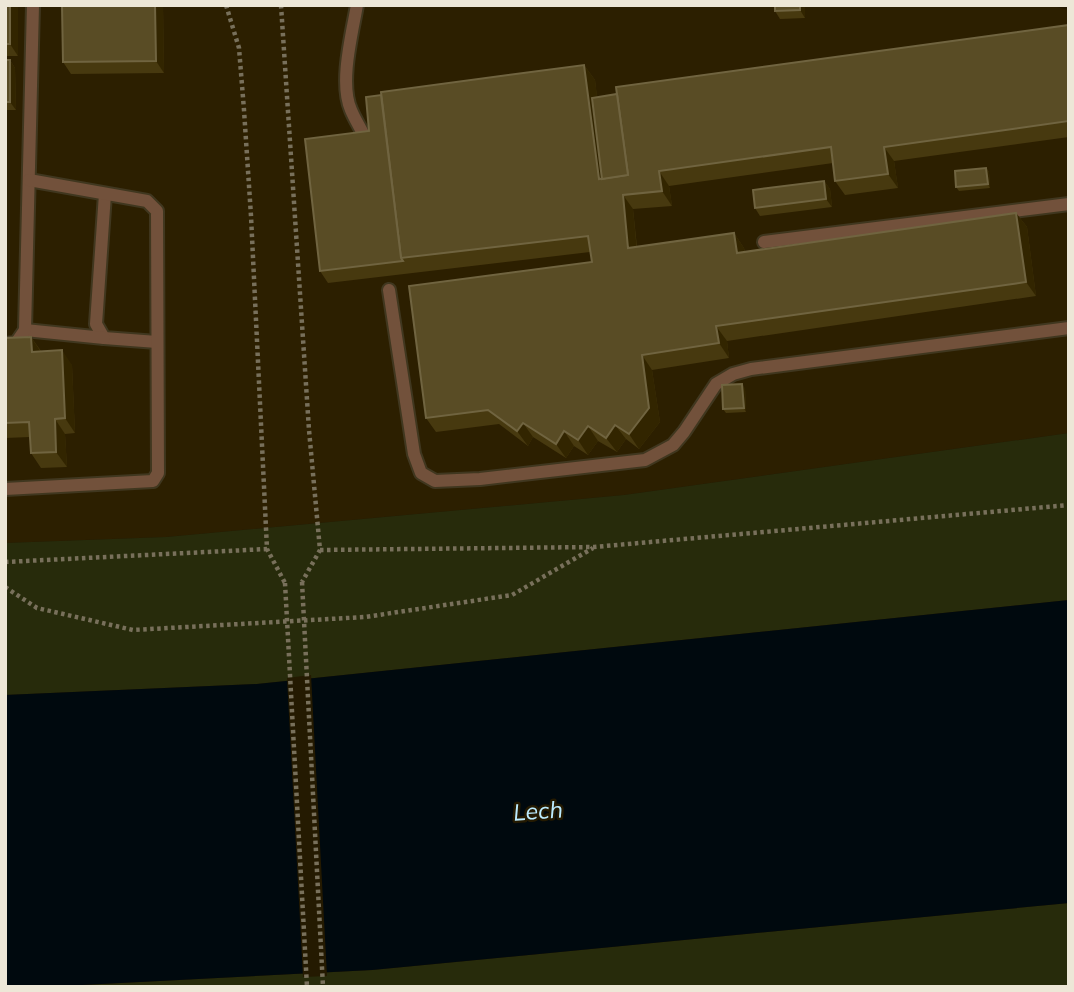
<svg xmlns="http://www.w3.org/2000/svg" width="1074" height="992" viewBox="0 0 1074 992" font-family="Mulish,sans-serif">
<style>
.built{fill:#2c1f00}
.green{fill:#272b0b}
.water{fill:#00090e}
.pier{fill:#241a01}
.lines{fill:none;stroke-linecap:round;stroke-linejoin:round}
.lane-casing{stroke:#40371f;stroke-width:16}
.path{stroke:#78705b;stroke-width:4.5;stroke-dasharray:3.5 3.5;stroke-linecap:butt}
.lane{stroke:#72513b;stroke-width:12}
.path-bridge{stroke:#78705b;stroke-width:4.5;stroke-dasharray:3.5 3.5;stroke-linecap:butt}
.wall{fill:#47390f}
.shaded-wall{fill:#322500}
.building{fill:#594c25;stroke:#706440;stroke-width:2}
.labels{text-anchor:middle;stroke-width:5;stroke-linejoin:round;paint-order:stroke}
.water-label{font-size:23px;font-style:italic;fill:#bcecff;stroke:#241a01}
</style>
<rect width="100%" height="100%" fill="#241a01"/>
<!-- built -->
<polygon class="built" points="5,5 1049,5 1069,10 1069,433 624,495 166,537 5,543"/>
<!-- green -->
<g class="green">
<polygon points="1069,433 1069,600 257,684 5,695 5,543 166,537 624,495"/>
<polygon points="1069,903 1069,987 43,987 372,970"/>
</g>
<!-- water -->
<polygon class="water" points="1069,600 1069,903 372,970 43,987 5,987 5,695 257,684"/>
<!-- pier -->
<polygon class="pier" points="311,675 327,976 303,977 287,678"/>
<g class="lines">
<!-- lane casing -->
<g class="lane-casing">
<g id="lane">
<path d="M 357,5 C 352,34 339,83 351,110 C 355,120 362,130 366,140"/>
<polyline points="105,194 96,324 104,338 157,342"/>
<polyline points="764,242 1069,204"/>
<polyline points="389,290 414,454 421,473 435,481 480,479 645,460 673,445 684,432 716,384 733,374 751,369 1069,328"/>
<polyline points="25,330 104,338"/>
<polyline points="5,344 16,343 25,330 33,5"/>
<polyline points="5,489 153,481 158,473 157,211 147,201 29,180"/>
</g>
</g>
<!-- path -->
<g class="path">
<polyline points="226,5 239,48 244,110 251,216 267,549 285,583"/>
<polyline points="281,5 309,430 320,550 302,582"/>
<polyline points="320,550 594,547 1069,505"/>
<polyline points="5,562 267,549"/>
<polyline points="5,587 37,608 133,630 365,617 512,595 593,548"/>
</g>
<!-- lane -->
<use href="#lane" class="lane"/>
<!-- path-bridge -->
<g class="path-bridge">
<polyline points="302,582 323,987"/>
<polyline points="285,583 307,987"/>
</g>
</g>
<!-- wall -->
<g class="wall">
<polygon points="5,5 18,56 5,56"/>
<polygon points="163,5 164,73 71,74 63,62"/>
<polygon points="775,5 805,5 805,18 780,19 775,11"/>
<polygon points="1069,25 1069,137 894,161 898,188 845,195 835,181 833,163 669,186 672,206 633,209 637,247 734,233 744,248 745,252 1016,213 1027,227 1036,296 727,341 729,358 652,370 660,422 639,449 626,439 617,452 598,441 588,455 574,446 566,458 533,437 528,446 499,424 436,432 426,418 592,262 590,252 328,283 320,271 369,131 584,65 595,80 597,97"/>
<polygon points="5,60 10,60 15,68 16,110 5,110"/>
<polygon points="986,168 989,172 990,188 959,191 956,187"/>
<polygon points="824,181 830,189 832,207 760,216 755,208"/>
<polygon points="31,337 41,351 72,365 75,433 65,434 67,467 41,468 31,453 30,437 5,438 5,338"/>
<polygon points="745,388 746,412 726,413 723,409"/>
</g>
<!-- shaded-wall -->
<g class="shaded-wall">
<polygon points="10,5 18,5 18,56 10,44"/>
<polygon points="155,5 163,5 164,73 156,61"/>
<polygon points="800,5 805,5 805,18 800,10"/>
<polygon points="10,60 15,68 16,110 10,102"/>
<polygon points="584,65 595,80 608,185 599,179"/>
<polygon points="884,147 894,161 898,188 888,174"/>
<polygon points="986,168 989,172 990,188 988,184"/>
<polygon points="659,171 669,186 672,206 662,191"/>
<polygon points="824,181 830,189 832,207 826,199"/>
<polygon points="623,195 633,209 638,262 628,248"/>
<polygon points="1016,213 1027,227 1036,296 1026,282"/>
<polygon points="734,233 744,248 748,267 737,253"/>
<polygon points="716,326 727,341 729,358 719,343"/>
<polygon points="31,337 41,352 32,352"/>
<polygon points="62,350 72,365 75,433 65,418"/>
<polygon points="642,355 652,370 660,422 639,449 629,434"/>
<polygon points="742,384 745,388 746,412 744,408"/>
<polygon points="55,419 65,434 67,467 56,452"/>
<polygon points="523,423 533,437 528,446 517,431"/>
<polygon points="615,425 626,439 617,452 606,438"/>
<polygon points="588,426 598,441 588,455 578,440"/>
<polygon points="564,431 574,446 566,458 556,444"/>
</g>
<!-- building -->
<g class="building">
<rect x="5" y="5" width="5" height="39"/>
<polygon points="62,5 155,5 156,61 63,62"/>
<polygon points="775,5 800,5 800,10 775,11"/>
<polygon points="1069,25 1069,121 884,147 888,174 835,181 831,147 659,171 662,191 623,195 628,248 734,233 737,253 1016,213 1026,282 716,326 719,343 642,355 649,408 629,434 615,425 606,438 588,426 578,440 564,431 556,444 523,423 517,431 488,410 426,418 409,286 592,262 588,236 401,258 381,92 584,65 599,179 628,175 616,87"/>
<rect x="5" y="60" width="5" height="42"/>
<polygon points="617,94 628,175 602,179 592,98"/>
<polygon points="381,95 401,258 403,261 320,271 305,139 369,131 366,97"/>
<polygon points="986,168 988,184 956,187 955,171"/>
<polygon points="824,181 826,199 755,208 753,190"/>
<polygon points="31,337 32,352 62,350 65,418 55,419 56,452 31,453 29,422 5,423 5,338"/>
<polygon points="742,384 744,408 723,409 722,385"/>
</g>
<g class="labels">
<!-- water labels -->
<g class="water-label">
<text transform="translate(538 811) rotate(-4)" y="8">Lech</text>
</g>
</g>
<!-- border -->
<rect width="1074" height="992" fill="none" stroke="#ede7d7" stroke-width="14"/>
</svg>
